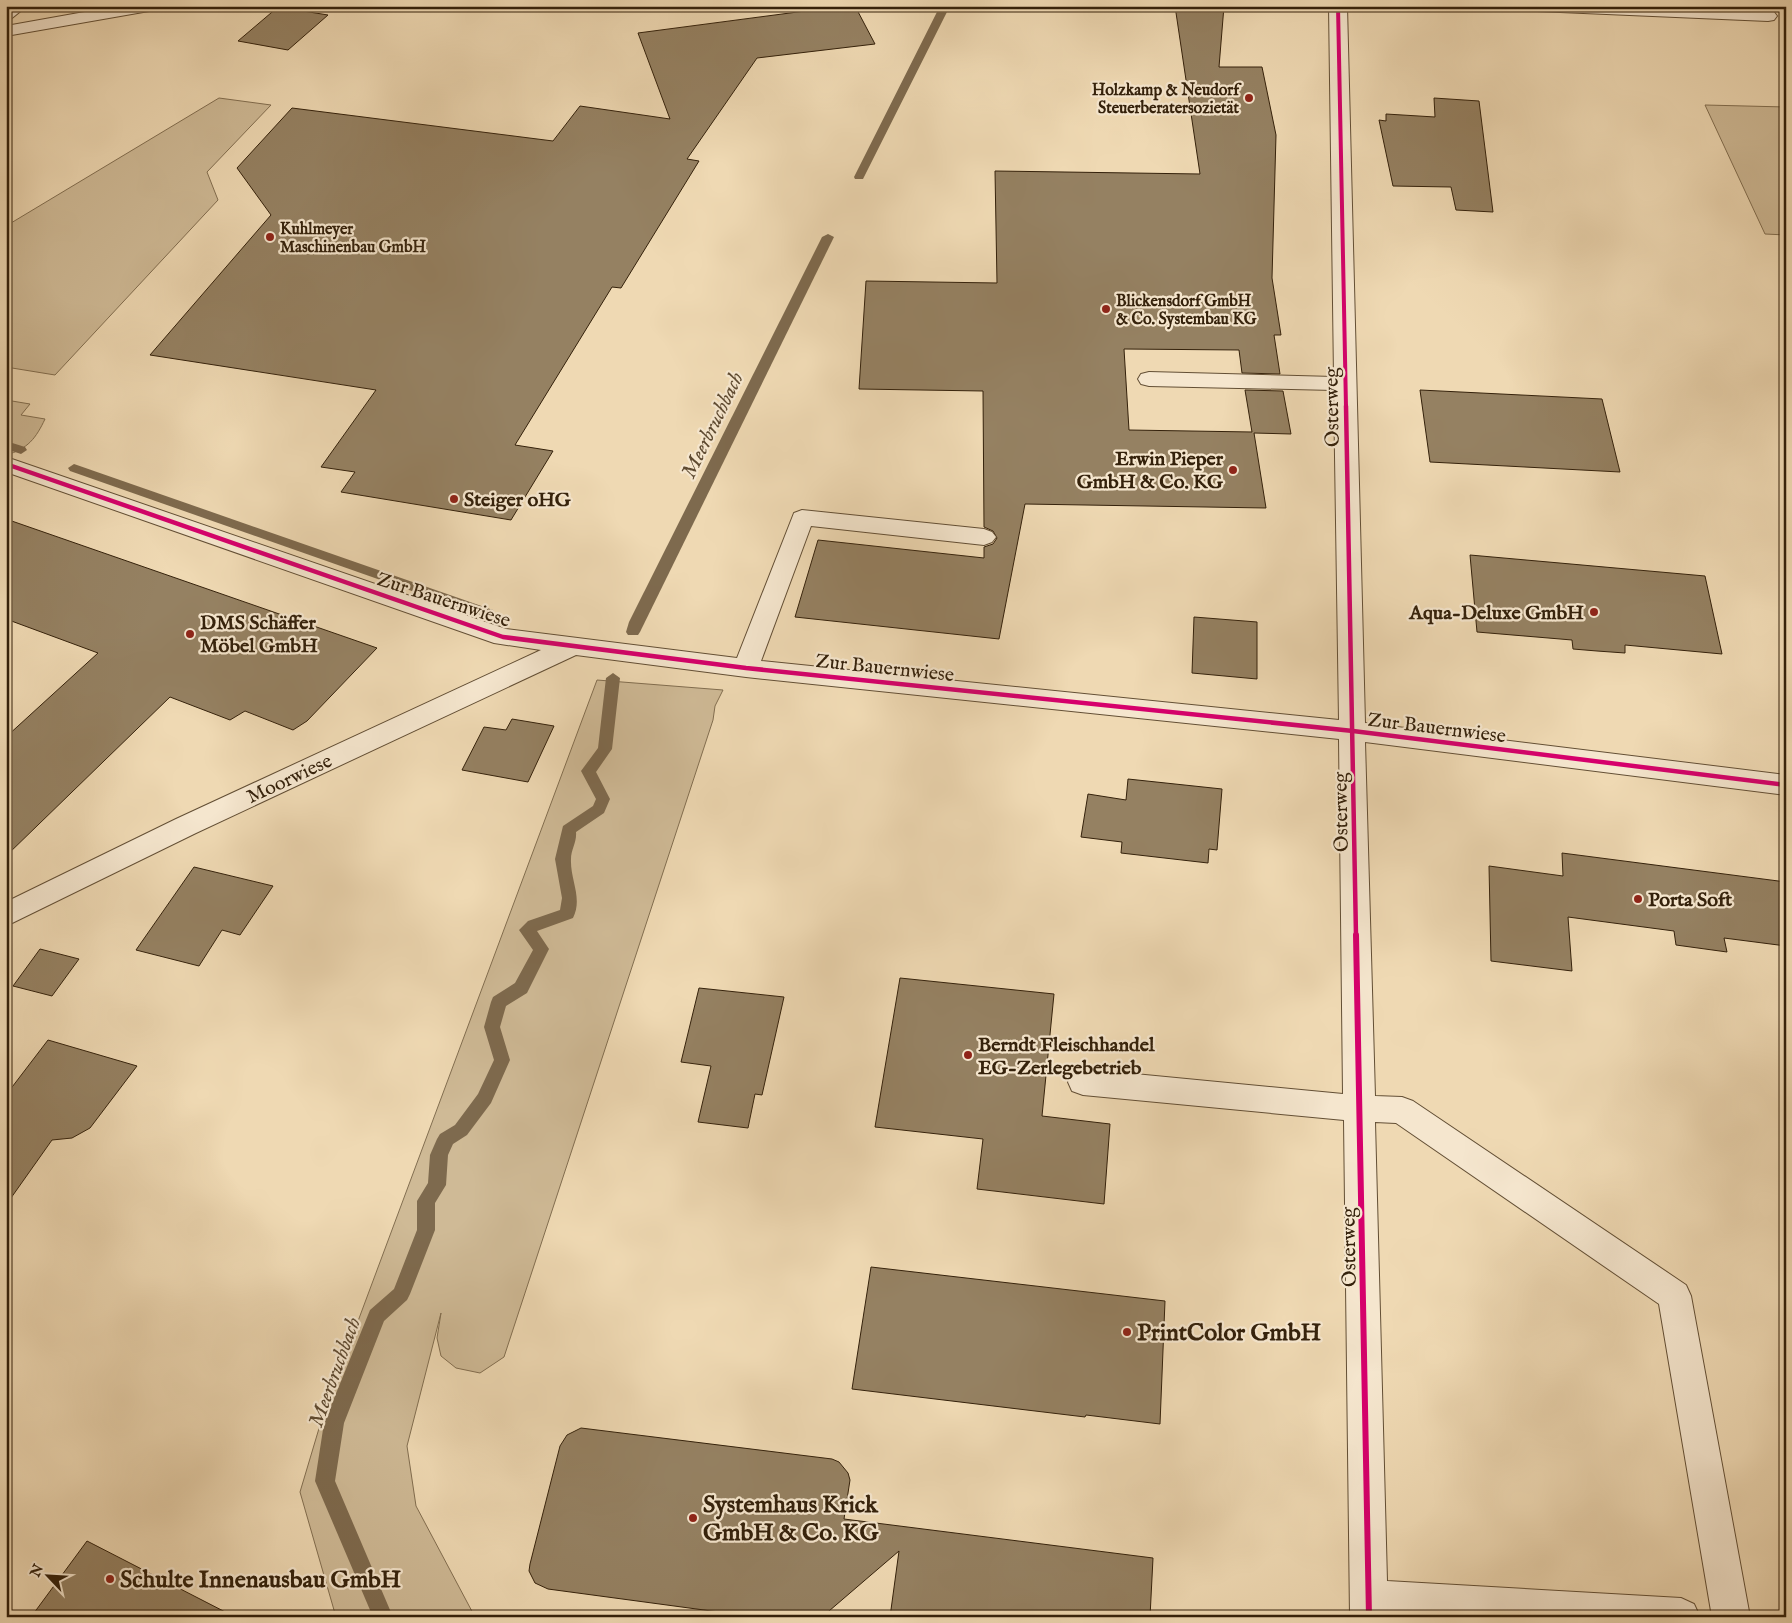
<svg xmlns="http://www.w3.org/2000/svg" width="1792" height="1623" viewBox="0 0 1792 1623" font-family="'IM FELL English',serif">
<style>
.green{fill:#cfba96;stroke:#826e50}
.lines{fill:none;stroke-linecap:round;stroke-linejoin:round}
.stream{fill:#7e6a4e;fill-rule:evenodd}
.building{fill:#958162;stroke:#34210b}
.minor-casing{stroke:#634f35;stroke-width:2}
.minor{fill:#f5e6ce;fill-rule:evenodd}
.cycleway-far2-casing{stroke:#f5e6ce;stroke-width:6}
.cycleway-far1-casing{stroke:#f5e6ce;stroke-width:8}
.cycleway-casing{stroke:#f5e6ce;stroke-width:9}
.cycleway-far2{stroke:#d6006c;stroke-width:4}
.cycleway-far1{stroke:#d6006c;stroke-width:4.5}
.cycleway{stroke:#d6006c;stroke-width:6}
.poi-dot{fill:#8f2418;stroke:#f5e6ce;stroke-width:2}
.labels{text-anchor:middle;stroke-width:4.5;stroke-linejoin:round;paint-order:stroke}
.far-poi-label{font-size:16px;font-weight:bold;fill:#34210b;stroke:#f5e6ce;text-anchor:start}
.street-label{font-size:20px;fill:#34210b;stroke:#f5e6ce}
.poi-label{font-size:20px;font-weight:bold;fill:#34210b;stroke:#f5e6ce;text-anchor:start}
.water-label{font-size:21px;font-style:italic;fill:#5f4b32;stroke:#f5e6ce}
.near-poi-label{font-size:24px;font-weight:bold;fill:#34210b;stroke:#f5e6ce;text-anchor:start}
</style>
<rect width="100%" height="100%" fill="#efd9b3"/>
<filter id="stains"><feTurbulence type="fractalNoise" baseFrequency=".004" numOctaves="4"/><feColorMatrix values="0 0 0 0 .2 0 0 0 0 .09 0 0 0 0 .02 0 0 0 .5 -.17"/></filter>
<radialGradient id="worn" r=".72"><stop offset=".6" stop-color="#630" stop-opacity="0"/><stop offset="1" stop-color="#630" stop-opacity=".3"/></radialGradient>
<!-- green -->
<g class="green">
<polygon points="219,98 271,105 207,172 218,200 55,375 12,368 6,372 6,226"/>
<polygon points="1705,105 1786,107 1786,235 1765,234"/>
<path d="M 6,400 L 30,404 L 21,415 L 45,419 C 36,438 28,449 6,455 Z"/>
<polygon points="597,680 723,690 715,706 713,720 504,1357 480,1373 456,1368 441,1356 437,1338 441,1313 407,1446 416,1506 475,1617 336,1617 300,1492 323,1415"/>
</g>
<g class="lines">
<!-- stream -->
<g class="stream">
<polygon points="940,6 950,6 864,177 863,179 855,179 854,177"/>
<polygon points="828,234 834,237 640,632 638,635 628,635 626,632 629,622 822,237"/>
<polygon points="6,441 25,447 27,450 21,454 6,449"/>
<polygon points="74,464 493,610 495,613 493,616 483,616 70,471 68,468"/>
<path d="M 613,673 L 620,678 L 612,749 L 596,772 L 610,799 L 604,813 L 576,832 C 577,842 571,850 571,859 C 570,880 583,898 573,918 L 537,931 L 549,949 L 527,993 L 506,1006 L 500,1027 L 510,1060 L 491,1103 L 467,1135 L 453,1144 L 448,1155 L 446,1185 L 435,1203 L 435,1230 L 410,1294 L 407,1300 L 384,1321 L 344,1423 L 335,1481 L 393,1617 L 373,1617 L 315,1481 L 324,1423 L 370,1310 L 394,1289 L 417,1230 L 417,1201 L 428,1183 L 430,1155 L 437,1139 L 440,1134 L 455,1125 L 478,1094 L 494,1060 L 484,1027 L 491,1002 L 493,997 L 515,983 L 533,950 L 519,930 L 528,921 L 560,910 L 562,898 L 555,859 L 563,826 L 593,806 L 596,799 L 581,771 L 598,748 L 606,678 Z"/>
</g>
</g>
<!-- building -->
<g class="building">
<polygon points="843,6 855,6 875,44 757,58 687,159 699,161 621,288 612,287 515,445 553,451 511,520 341,492 355,472 321,467 376,390 150,355 271,215 237,168 292,108 553,141 580,106 670,119 638,33"/>
<polygon points="1175,6 1224,6 1219,67 1262,67 1276,135 1272,278 1281,335 1274,335 1280,374 1242,373 1239,350 1124,349 1129,430 1252,432 1245,390 1283,391 1291,434 1254,433 1266,508 1025,504 999,639 795,617 818,540 984,558 984,547 993,544 997,538 993,531 984,527 983,391 859,389 866,281 997,283 995,171 1200,174"/>
<polygon points="278,7 328,15 288,50 238,41"/>
<polygon points="1434,98 1479,101 1493,212 1456,210 1451,187 1393,186 1379,120 1386,121 1386,114 1435,117"/>
<polygon points="1420,390 1602,399 1620,472 1430,462"/>
<polygon points="6,519 377,648 307,721 293,730 245,711 230,720 170,697 6,856 6,737 98,653 6,619"/>
<polygon points="1470,555 1705,576 1722,654 1625,645 1625,653 1597,651 1573,649 1572,640 1477,632"/>
<polygon points="1194,617 1257,622 1257,679 1192,673"/>
<polygon points="512,719 554,726 528,782 462,770 484,727 506,730"/>
<polygon points="1128,779 1222,789 1217,850 1209,849 1208,863 1121,853 1122,842 1081,837 1088,794 1126,800"/>
<polygon points="1562,853 1786,882 1786,946 1724,938 1727,952 1676,945 1674,931 1568,917 1572,971 1491,961 1489,866 1563,876"/>
<polygon points="194,867 273,886 240,935 222,930 199,966 136,950"/>
<polygon points="40,949 79,959 52,996 13,986"/>
<polygon points="900,978 1054,994 1042,1116 1110,1124 1104,1204 977,1189 983,1139 875,1127"/>
<polygon points="699,988 784,997 762,1095 755,1094 748,1128 698,1122 711,1066 681,1062"/>
<polygon points="48,1040 137,1066 90,1128 72,1138 52,1140 6,1205 6,1095"/>
<polygon points="871,1267 1165,1301 1160,1424 1086,1415 1085,1417 852,1389"/>
<polygon points="581,1428 832,1459 839,1462 848,1473 850,1480 844,1519 1153,1558 1150,1617 890,1617 899,1551 822,1617 756,1617 548,1589 535,1583 529,1571 530,1564 560,1446 567,1435"/>
<polygon points="87,1541 235,1617 31,1617"/>
</g>
<g class="lines">
<!-- minor casing -->
<g class="minor-casing">
<g id="minor">
<polygon points="6,6 27,6 12,18 6,19"/>
<polygon points="118,6 157,6 155,10 149,11 6,36 6,26"/>
<polygon points="1329,6 1347,6 1365,723 1786,775 1786,795 1365,742 1375,1096 1402,1097 1413,1101 1686,1285 1691,1296 1750,1617 1712,1617 1659,1304 1396,1123 1375,1122 1387,1581 1681,1598 1694,1604 1700,1617 1350,1617 1344,1120 1083,1095 1072,1091 1068,1082 1072,1073 1083,1069 1343,1094 1339,739 746,677 576,655 196,833 6,926 6,902 176,819 541,650 494,643 6,472 6,457 506,629 737,658 794,513 802,510 984,529 992,532 996,537 992,542 984,545 811,526 761,661 1339,720 1334,390 1149,386 1141,384 1138,379 1141,374 1149,372 1334,377"/>
<polygon points="1529,6 1663,6 1768,11 1774,12 1777,16 1774,20 1768,21 1537,11 1531,10"/>
</g>
</g>
<!-- minor -->
<use href="#minor" class="minor"/>
<!-- cycleway-far2 casing -->
<g class="cycleway-far2-casing">
<polyline id="cycleway-far2" points="1338,6 1346,407"/>
</g>
<!-- cycleway-far1 casing -->
<g class="cycleway-far1-casing">
<g id="cycleway-far1">
<polyline points="1346,406 1356,936"/>
<polyline points="6,464 503,637 746,668 1353,731 1786,785"/>
</g>
</g>
<!-- cycleway casing -->
<g class="cycleway-casing">
<polyline id="cycleway" points="1356,935 1369,1617"/>
</g>
<!-- cycleway-far2 -->
<use href="#cycleway-far2" class="cycleway-far2"/>
<!-- cycleway-far1 -->
<use href="#cycleway-far1" class="cycleway-far1"/>
<!-- cycleway -->
<use href="#cycleway" class="cycleway"/>
</g>
<!-- markers -->
<g class="poi-dot">
<circle cx="1249" cy="98" r="5"/>
<circle cx="270" cy="237" r="5"/>
<circle cx="1106" cy="309" r="5"/>
<circle cx="1233" cy="470" r="5"/>
<circle cx="454" cy="499" r="5"/>
<circle cx="1594" cy="612" r="5"/>
<circle cx="190" cy="634" r="5"/>
<circle cx="1638" cy="899" r="5"/>
<circle cx="968" cy="1055" r="5"/>
<circle cx="1127" cy="1332" r="5"/>
<circle cx="693" cy="1518" r="5"/>
<circle cx="110" cy="1579" r="5"/>
</g>
<g class="labels">
<!-- far-poi labels -->
<g class="far-poi-label">
<text x="1239" y="95" text-anchor="end">Holzkamp &amp; Neudorf<tspan x="1239" dy="18">Steuerberatersozietät</tspan></text>
<text x="280" y="234">Kuhlmeyer<tspan x="280" dy="18">Maschinenbau GmbH</tspan></text>
<text x="1116" y="306">Blickensdorf GmbH<tspan x="1116" dy="18">&amp; Co. Systembau KG</tspan></text>
</g>
<!-- street labels -->
<g class="street-label">
<text transform="translate(1331 407) rotate(-91)" y="7">Osterweg</text>
<text transform="translate(444 599) rotate(18)" y="7">Zur Bauernwiese</text>
<text transform="translate(885 667) rotate(6)" y="7">Zur Bauernwiese</text>
<text transform="translate(1437 727) rotate(7)" y="7">Zur Bauernwiese</text>
<text transform="translate(289 778) rotate(-25)" y="7">Moorwiese</text>
<text transform="translate(1340 812) rotate(-91)" y="7">Osterweg</text>
<text transform="translate(1348 1247) rotate(-91)" y="7">Osterweg</text>
</g>
<!-- poi labels -->
<g class="poi-label">
<text x="1223" y="465" text-anchor="end">Erwin Pieper<tspan x="1223" dy="23">GmbH &amp; Co. KG</tspan></text>
<text x="464" y="506">Steiger oHG</text>
<text x="1584" y="619" text-anchor="end">Aqua-Deluxe GmbH</text>
<text x="200" y="629">DMS Schäffer<tspan x="200" dy="23">Möbel GmbH</tspan></text>
<text x="1648" y="906">Porta Soft</text>
<text x="978" y="1051">Berndt Fleischhandel<tspan x="978" dy="23">EG-Zerlegebetrieb</tspan></text>
</g>
<!-- water labels -->
<g class="water-label">
<text transform="translate(712 425) rotate(-64)" y="7">Meerbruchbach</text>
<text transform="translate(334 1372) rotate(-70)" y="7">Meerbruchbach</text>
</g>
<!-- near-poi labels -->
<g class="near-poi-label">
<text x="1137" y="1340">PrintColor GmbH</text>
<text x="703" y="1512">Systemhaus Krick<tspan x="703" dy="28">GmbH &amp; Co. KG</tspan></text>
<text x="120" y="1587">Schulte Innenausbau GmbH</text>
</g>
</g>
<!-- margin -->
<rect width="1792" height="1623" fill="none" stroke="#efd9b3" stroke-width="25"/>
<rect x="8" y="8" width="1777" height="1608" fill="none" stroke="#34210b" stroke-width="2.5"/>
<rect x="12" y="12" width="1767" height="1598" fill="none" stroke="#34210b"/>
<!-- north arrow -->
<g transform="translate(48 1576) rotate(295)" stroke="#f5e6ce" stroke-width="4" paint-order="stroke">
<path d="M0-4L9 19L0 12L-9 19Z" fill="#34210b"/>
<text y="-8" font-size="14" font-weight="bold" text-anchor="middle" fill="#34210b">N</text>
</g>
<rect width="100%" height="100%" filter="url(#stains)"/>
<rect width="100%" height="100%" fill="url(#worn)"/>
</svg>
